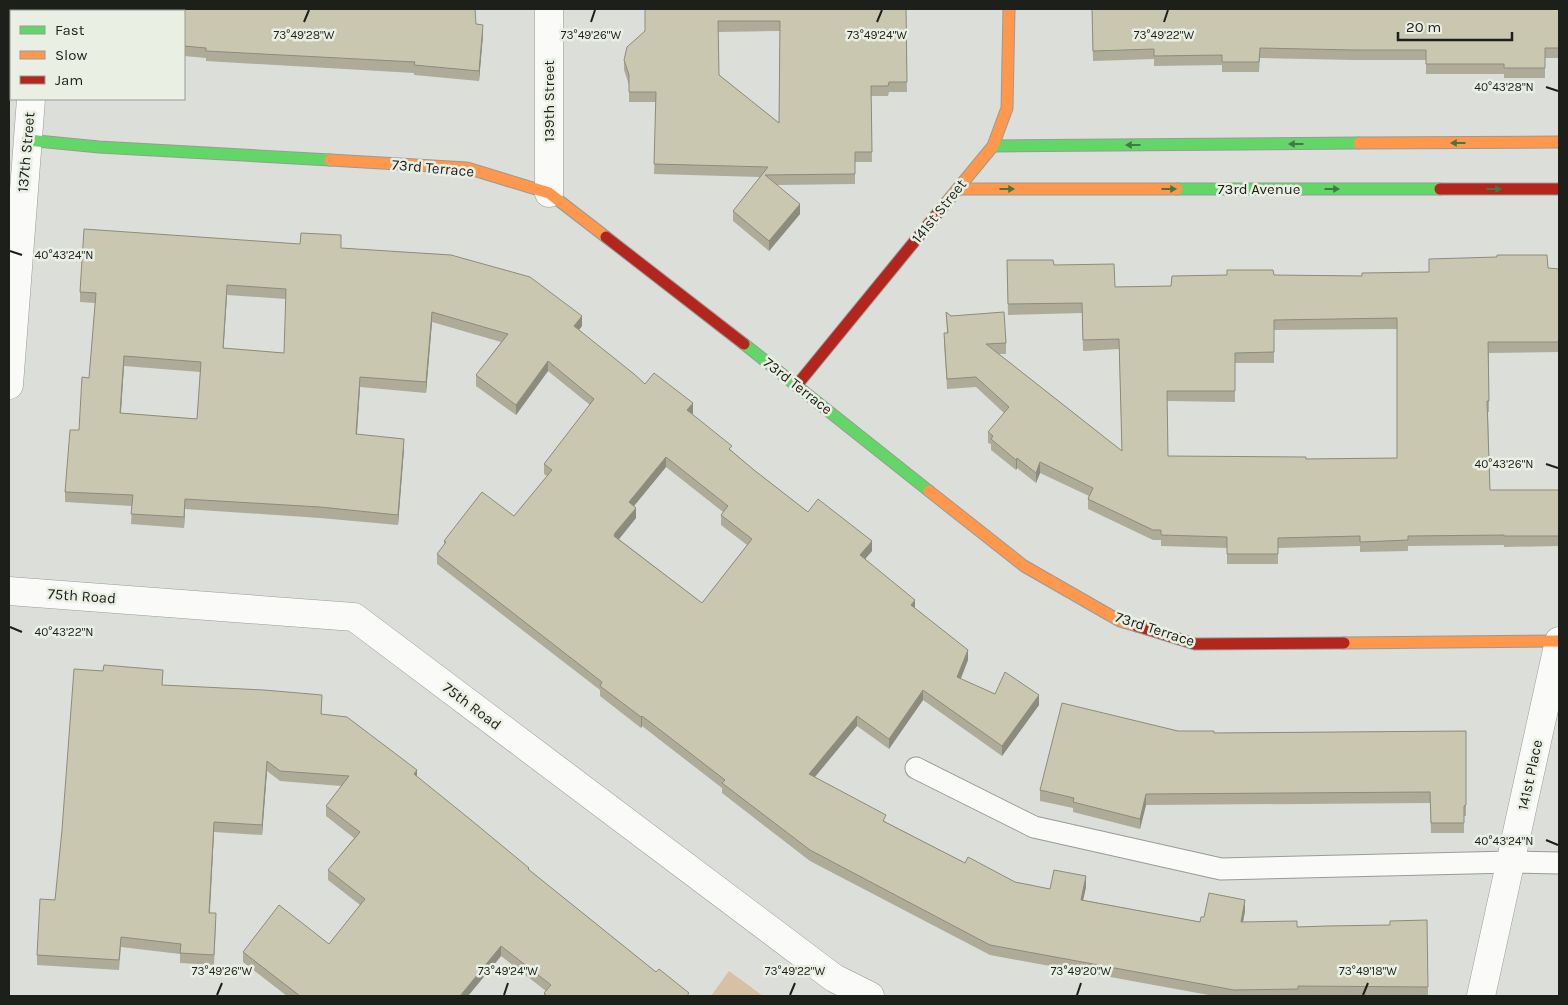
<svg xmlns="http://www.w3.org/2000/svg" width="1568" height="1005" viewBox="0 0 1568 1005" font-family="Karla,sans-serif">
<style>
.green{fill:#d6c0a6}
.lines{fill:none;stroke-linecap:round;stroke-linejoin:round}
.lane-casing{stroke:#989b96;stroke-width:23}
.street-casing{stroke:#989b96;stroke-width:29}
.fast-casing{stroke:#989b96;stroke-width:13}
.slow-casing{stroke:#989b96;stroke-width:13}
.jam-casing{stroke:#989b96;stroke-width:13}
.lane{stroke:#fafaf9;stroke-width:21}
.street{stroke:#fafaf9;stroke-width:28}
.fast{stroke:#63d668;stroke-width:11}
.slow{stroke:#ff974d;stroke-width:11}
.jam{stroke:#b3261e;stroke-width:11}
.wall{fill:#aeab98;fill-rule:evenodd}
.shaded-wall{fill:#8d8b7c}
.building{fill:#cac7b1;stroke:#8d8b7c;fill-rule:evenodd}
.oneway{fill:#407a42}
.ticks{fill:none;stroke:#1d1f1b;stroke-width:2}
.labels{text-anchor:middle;stroke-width:5;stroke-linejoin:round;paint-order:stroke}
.street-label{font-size:15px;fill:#1d1f1b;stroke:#eaefe3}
.ticks-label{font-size:12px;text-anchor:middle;fill:#1d1f1b;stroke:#eaefe3;stroke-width:5;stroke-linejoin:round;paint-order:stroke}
</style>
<rect width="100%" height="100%" fill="#dcdfd9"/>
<!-- green -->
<polygon class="green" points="729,971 763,996 711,996"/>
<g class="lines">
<!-- lane casing -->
<g class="lane-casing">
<polyline id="lane" points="916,768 1034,827 1221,869 1511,862 1559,863"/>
</g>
<!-- street casing -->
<g class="street-casing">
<g id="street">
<polyline points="549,9 549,193"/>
<polyline points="39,11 39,9"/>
<polyline points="9,385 31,99"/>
<polyline points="9,591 354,617 834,978 870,996"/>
<polyline points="1481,996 1559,641"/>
</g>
</g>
<!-- fast casing -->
<g class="fast-casing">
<g id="fast">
<polyline points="27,140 99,147 330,160"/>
<polyline points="993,146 1359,143"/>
<polyline points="1177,189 1440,189"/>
<polyline points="744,344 929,491"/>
</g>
</g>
<!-- slow casing -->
<g class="slow-casing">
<g id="slow">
<polyline points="1359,143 1559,142"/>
<polyline points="330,160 467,168 549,193 606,237"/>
<polyline points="958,189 1177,189"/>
<polyline points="941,209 993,146 1007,108 1009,9"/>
<polyline points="929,491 1024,566 1120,621 1137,626"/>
<polyline points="1344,643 1559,641"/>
</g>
</g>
<!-- jam casing -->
<g class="jam-casing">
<g id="jam">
<polyline points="1440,189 1559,189"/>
<polyline points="606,237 744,344"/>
<polyline points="797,385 941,209"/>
<polyline points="1137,626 1195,644 1344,643"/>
</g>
</g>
<!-- lane -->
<use href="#lane" class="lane"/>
<!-- street -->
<use href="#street" class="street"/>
<!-- fast -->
<use href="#fast" class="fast"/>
<!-- slow -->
<use href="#slow" class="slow"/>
<!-- jam -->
<use href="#jam" class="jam"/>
</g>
<!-- wall -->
<g class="wall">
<path d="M 645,9 L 906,9 L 907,92 L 889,92 L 888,96 L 871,96 L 872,162 L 855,162 L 855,184 L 777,185 L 800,214 L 769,251 L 733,221 L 733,211 L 760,177 L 654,174 L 656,102 L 629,102 L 629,85 L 624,70 L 624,60 L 645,31 ZM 780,31 L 779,123 L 719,75 L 718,32 Z"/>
<polygon points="1092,9 1559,9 1559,58 1545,58 1545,78 1504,78 1504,74 1426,74 1426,60 1354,60 1260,58 1259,72 1222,72 1222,65 1154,66 1154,59 1093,61"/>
<polygon points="184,11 476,24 483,35 479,81 414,75 414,73 206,61 206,58 184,56"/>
<path d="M 341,248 L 582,326 L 579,330 L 645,384 L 693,413 L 692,414 L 732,451 L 754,470 L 808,512 L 872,551 L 865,559 L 968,660 L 961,679 L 995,694 L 1039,705 L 1002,756 L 923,700 L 889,749 L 857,726 L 815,777 L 886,822 L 965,863 L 1015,882 L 1050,889 L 1086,887 L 1083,900 L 1200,922 L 1204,917 L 1245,911 L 1243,922 L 1297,927 L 1428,987 L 1428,996 L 1214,996 L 990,955 L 810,861 L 722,793 L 722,788 L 642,726 L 641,728 L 600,696 L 600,690 L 437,564 L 437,554 L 444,545 L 444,541 L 514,516 L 547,476 L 544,474 L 544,464 L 590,405 L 548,371 L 516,415 L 476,386 L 476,375 L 501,342 L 432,322 L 426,393 L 360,387 L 357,435 L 404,449 L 398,525 L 320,518 L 185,509 L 184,528 L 131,524 L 132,506 L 65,502 L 65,492 L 79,430 L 89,378 L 95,303 L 80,302 L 80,292 ZM 227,295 L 286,299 L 284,353 L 223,348 ZM 124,366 L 200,372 L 197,419 L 121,413 ZM 666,467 L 723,512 L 721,515 L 721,525 L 747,545 L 702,603 L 619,539 L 636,518 L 634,506 Z"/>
<path d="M 1007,260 L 1054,265 L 1115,287 L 1171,286 L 1274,275 L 1362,276 L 1429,272 L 1559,269 L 1559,352 L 1489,353 L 1489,412 L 1488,412 L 1490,490 L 1559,490 L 1559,546 L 1504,547 L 1504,545 L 1408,546 L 1408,551 L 1360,552 L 1360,546 L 1278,548 L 1278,564 L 1227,564 L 1227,548 L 1161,546 L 1161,540 L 1153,540 L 1088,509 L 1088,499 L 1089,496 L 1040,473 L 1036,483 L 1017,468 L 1016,470 L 991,450 L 991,444 L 988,443 L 988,432 L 1004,413 L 976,387 L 947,389 L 944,343 L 944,333 L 947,333 L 946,312 L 951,316 L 1006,343 L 1006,354 L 999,354 L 1122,451 L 1119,349 L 1083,351 L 1082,313 L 1008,315 ZM 1397,329 L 1397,458 L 1306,459 L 1168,456 L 1167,401 L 1235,402 L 1235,363 L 1274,363 L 1274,330 Z"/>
<polygon points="103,671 163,685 322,705 321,715 417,777 529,870 656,972 689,996 544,996 544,993 546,991 501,956 468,996 287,996 243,962 243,952 329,944 360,905 328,880 328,870 354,838 326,816 326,806 341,786 280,781 267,771 262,835 214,832 210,913 216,923 214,965 180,963 180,954 121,947 119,970 37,965 37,955 55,900"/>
<polygon points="1178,731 1214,733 1466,731 1466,816 1464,816 1464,833 1431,833 1430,803 1146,805 1140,829 1073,812 1073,808 1040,801 1040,790"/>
</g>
<!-- shaded-wall -->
<g class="shaded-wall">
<polygon points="483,25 483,35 479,81 479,71"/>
<polygon points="800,204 800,214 769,251 769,241"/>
<polygon points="227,285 227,295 223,358 223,348"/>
<polygon points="432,312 432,322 426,393 426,382"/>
<polygon points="582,316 582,326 574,336 574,326"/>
<polygon points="124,356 124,366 120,423 120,413"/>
<polygon points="548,361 548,371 516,415 516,405"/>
<polygon points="360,377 360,387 356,445 356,434"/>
<polygon points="693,403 693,413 687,421 687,410"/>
<polygon points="404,439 404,449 398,525 398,515"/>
<polygon points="666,457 666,467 629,512 629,502"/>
<polygon points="1017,458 1017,468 1016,470 1016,460"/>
<polygon points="1040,462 1040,473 1036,483 1036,473"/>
<polygon points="185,499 185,509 184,528 184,517"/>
<polygon points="636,508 636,518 615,544 615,533"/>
<polygon points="872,541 872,551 860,565 860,555"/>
<polygon points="915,600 915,610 911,605"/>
<polygon points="968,650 968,660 957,687 957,677"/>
<polygon points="923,690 923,700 889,749 889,739"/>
<polygon points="1039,695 1039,705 1002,756 1002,746"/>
<polygon points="642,716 642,726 641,728 641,717"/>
<polygon points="857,716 857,726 809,784 809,774"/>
<polygon points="267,761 267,771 262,835 262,825"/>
<polygon points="417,770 417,780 414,774"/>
<polygon points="1146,794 1146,805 1140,829 1140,819"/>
<polygon points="214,822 214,832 209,923 209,913"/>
<polygon points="1086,876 1086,887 1081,910 1081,900"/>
<polygon points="1245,900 1245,911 1241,932 1241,922"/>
<polygon points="501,946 501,956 468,996 460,996"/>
</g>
<!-- building -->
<g class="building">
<polygon points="126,9 475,9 476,24 483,25 479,71 414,65 415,62 206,51 206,48 184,46 184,11 126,11"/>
<path d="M 645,9 L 906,9 L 907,82 L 889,82 L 888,86 L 871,86 L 872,152 L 855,152 L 855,174 L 765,175 L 800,204 L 769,241 L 733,211 L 768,167 L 654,164 L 656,92 L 629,92 L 629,75 L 624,60 L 627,47 L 645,31 ZM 718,21 L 780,21 L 779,123 L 719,75 Z"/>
<polygon points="1092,9 1559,9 1559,48 1545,48 1545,68 1504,68 1504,64 1426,64 1426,50 1354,50 1260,48 1259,62 1222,62 1222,55 1154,56 1154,49 1093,51"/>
<path d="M 84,229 L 300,244 L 301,233 L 341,235 L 341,248 L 451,255 L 530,277 L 582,316 L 574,326 L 634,374 L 645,384 L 654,373 L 693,403 L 687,410 L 732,446 L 729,449 L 754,470 L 808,512 L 818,499 L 872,541 L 860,555 L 915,600 L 911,605 L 968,650 L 957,677 L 995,694 L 1005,672 L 1039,695 L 1002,746 L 923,690 L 889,739 L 857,716 L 809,774 L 886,815 L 883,821 L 965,863 L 968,857 L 1015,882 L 1050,889 L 1054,870 L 1086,876 L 1081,900 L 1200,922 L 1201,917 L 1204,917 L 1209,893 L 1245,900 L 1241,922 L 1297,921 L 1297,927 L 1327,926 L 1390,925 L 1390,921 L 1427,920 L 1428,987 L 1298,986 L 1298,989 L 1234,990 L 990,945 L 810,850 L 722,783 L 725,780 L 642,716 L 641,717 L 600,686 L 602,682 L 437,554 L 446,542 L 444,541 L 482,492 L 514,516 L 552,470 L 544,464 L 594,399 L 548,361 L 516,405 L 476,375 L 508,334 L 432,312 L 426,382 L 360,377 L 356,434 L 404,439 L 398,515 L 320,507 L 185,499 L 184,517 L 131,514 L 133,495 L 65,492 L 70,430 L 79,430 L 82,377 L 89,378 L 96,293 L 80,292 ZM 227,285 L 286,289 L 284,353 L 223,348 ZM 124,356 L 201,362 L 197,419 L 120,413 ZM 666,457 L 728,506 L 721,515 L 752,539 L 702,603 L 614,536 L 615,533 L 636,508 L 629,502 Z"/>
<path d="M 1497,255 L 1547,255 L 1548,268 L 1559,269 L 1559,342 L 1488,342 L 1489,401 L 1487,401 L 1490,490 L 1559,490 L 1559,536 L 1504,536 L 1504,535 L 1408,536 L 1408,540 L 1360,542 L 1360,536 L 1278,538 L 1278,554 L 1227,554 L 1227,537 L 1161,535 L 1161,530 L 1153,530 L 1088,499 L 1093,488 L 1040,462 L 1036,473 L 1017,458 L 1016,460 L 991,439 L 993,436 L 988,432 L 1009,407 L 976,377 L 947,379 L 944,333 L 948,333 L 946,312 L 951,316 L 1004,312 L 1006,343 L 986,344 L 1122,451 L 1119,339 L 1083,340 L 1082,303 L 1008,304 L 1007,260 L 1053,260 L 1054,265 L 1114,264 L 1115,287 L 1171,286 L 1172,276 L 1227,275 L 1227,270 L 1273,270 L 1274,275 L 1362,276 L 1362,273 L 1429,272 L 1429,259 L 1497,257 ZM 1397,318 L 1397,458 L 1306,459 L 1306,457 L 1168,456 L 1167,391 L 1235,391 L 1235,353 L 1274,352 L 1274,320 Z"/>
<polygon points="104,665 163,670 162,685 264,690 322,695 321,714 347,717 417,770 414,774 471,820 529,868 528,869 656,972 659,969 689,993 687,996 547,996 544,993 551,985 501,946 460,996 300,996 243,952 279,905 329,944 365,899 328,870 360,832 326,806 349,776 280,771 267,761 262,825 214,822 209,913 216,913 214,955 180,953 181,944 121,937 119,960 37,955 40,899 55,900 62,830 74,669 103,671"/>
<polygon points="1062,703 1178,731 1214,731 1214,733 1466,731 1466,805 1464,806 1464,823 1431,823 1430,792 1146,794 1140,819 1073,802 1074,798 1040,790"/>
</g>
<!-- one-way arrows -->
<defs><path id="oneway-solid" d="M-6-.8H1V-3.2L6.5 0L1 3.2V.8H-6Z" transform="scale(1.25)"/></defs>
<g class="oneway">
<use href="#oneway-solid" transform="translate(1458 143) rotate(180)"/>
<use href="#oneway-solid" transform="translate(1296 144) rotate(180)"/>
<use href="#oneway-solid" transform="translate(1133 145) rotate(180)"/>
<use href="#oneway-solid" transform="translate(1007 189)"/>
<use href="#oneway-solid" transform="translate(1169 189)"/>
<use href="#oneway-solid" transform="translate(1332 189)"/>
<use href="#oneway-solid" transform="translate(1494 189)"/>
</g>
<!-- ticks -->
<path class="ticks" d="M 304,22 L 309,10M 591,22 L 595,10M 877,22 L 882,10M 1164,22 L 1168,10M 1546,87 L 1558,91M 10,251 L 22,255M 1546,464 L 1558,468M 10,627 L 22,632M 1546,840 L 1558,845M 217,995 L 222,983M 504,995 L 508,983M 790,995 L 795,983M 1077,995 L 1081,983M 1363,995 L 1368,983"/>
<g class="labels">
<!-- street labels -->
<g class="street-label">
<text transform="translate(549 101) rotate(-90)" y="5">139th Street</text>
<text transform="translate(26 152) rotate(-85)" y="5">137th Street</text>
<text transform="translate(433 168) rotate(5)" y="5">73rd Terrace</text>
<text x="1259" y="194">73rd Avenue</text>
<text transform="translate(939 211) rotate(-51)" y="5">141st Street</text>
<text transform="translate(798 386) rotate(38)" y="5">73rd Terrace</text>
<text transform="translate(82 596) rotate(4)" y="5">75th Road</text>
<text transform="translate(1155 629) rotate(18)" y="5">73rd Terrace</text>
<text transform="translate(472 706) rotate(37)" y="5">75th Road</text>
<text transform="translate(1530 775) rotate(-78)" y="5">141st Place</text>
</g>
</g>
<g class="ticks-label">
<text x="304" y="39">73°49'28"W</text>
<text x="591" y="39">73°49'26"W</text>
<text x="877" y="39">73°49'24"W</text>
<text x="1164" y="39">73°49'22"W</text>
<text x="1504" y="91">40°43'28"N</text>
<text x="64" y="259">40°43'24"N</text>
<text x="1504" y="468">40°43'26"N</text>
<text x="64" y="636">40°43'22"N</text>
<text x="1504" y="845">40°43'24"N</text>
<text x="222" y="975">73°49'26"W</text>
<text x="508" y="975">73°49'24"W</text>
<text x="795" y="975">73°49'22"W</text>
<text x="1081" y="975">73°49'20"W</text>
<text x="1368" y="975">73°49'18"W</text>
</g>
<!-- border -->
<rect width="1568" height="1005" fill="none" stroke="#1d1f1b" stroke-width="20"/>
<!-- legend -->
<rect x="10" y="10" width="175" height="90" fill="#eaefe3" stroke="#989c93"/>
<rect x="20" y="26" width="25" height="8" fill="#63d668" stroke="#989c93"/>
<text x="55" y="35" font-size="15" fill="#1d1f1b">Fast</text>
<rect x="20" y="51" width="25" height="8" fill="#ff974d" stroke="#989c93"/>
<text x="55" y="60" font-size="15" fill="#1d1f1b">Slow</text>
<rect x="20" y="76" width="25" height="8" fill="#b3261e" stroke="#989c93"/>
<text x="55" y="85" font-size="15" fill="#1d1f1b">Jam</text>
<!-- scale -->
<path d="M1398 32v8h114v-8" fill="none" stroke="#1d1f1b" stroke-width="2.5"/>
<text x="1406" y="32" font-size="15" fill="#1d1f1b" stroke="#eaefe3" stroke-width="4" paint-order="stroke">20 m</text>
</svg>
